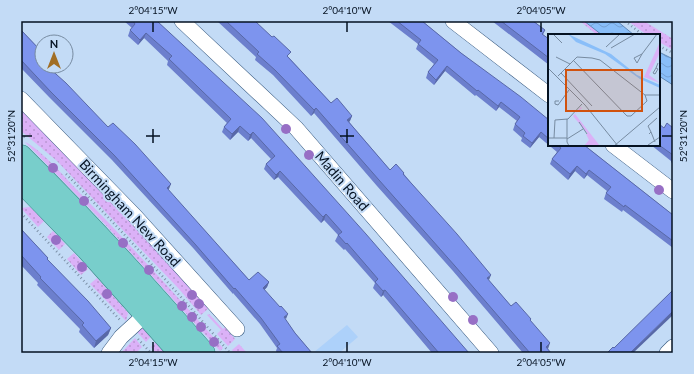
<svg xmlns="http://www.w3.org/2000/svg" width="694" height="374" viewBox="0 0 694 374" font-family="Lato,sans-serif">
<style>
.built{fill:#add1fa}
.grass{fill:url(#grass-dots)}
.water{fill:url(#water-waves);stroke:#618ab8}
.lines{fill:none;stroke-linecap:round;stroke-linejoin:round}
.minor-casing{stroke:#34577e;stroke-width:16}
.trunk-casing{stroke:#3a8487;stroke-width:23}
.path{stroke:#7d91a8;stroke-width:2.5;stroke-dasharray:1 3;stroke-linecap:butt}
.minor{stroke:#fff;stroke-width:15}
.trunk{stroke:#78cecb;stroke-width:22}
.tree{fill:#976fc5}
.wall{fill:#6c7fcd}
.shaded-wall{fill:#5868a7}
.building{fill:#7d94ee;stroke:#5868a7}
.ticks{fill:none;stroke:#051222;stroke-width:1.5}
.labels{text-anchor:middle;stroke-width:4;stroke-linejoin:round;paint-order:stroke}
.street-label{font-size:14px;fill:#051222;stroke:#c3dbf6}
.inset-road{fill:none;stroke:#778ba1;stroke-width:1}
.view{fill:#d1520e;fill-opacity:0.15;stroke:#d1520e;stroke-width:2}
.inset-edge{fill:none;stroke:#051222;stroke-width:2}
.neatline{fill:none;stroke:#051222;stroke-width:1.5}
.ticks-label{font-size:10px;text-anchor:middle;fill:#051222}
</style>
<defs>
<pattern id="grass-dots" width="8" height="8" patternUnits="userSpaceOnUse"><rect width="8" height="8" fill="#dbb1f7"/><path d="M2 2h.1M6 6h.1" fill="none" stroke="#ba97d3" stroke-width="1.8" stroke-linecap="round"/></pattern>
<pattern id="water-waves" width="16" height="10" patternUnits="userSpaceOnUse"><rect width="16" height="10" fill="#89bef9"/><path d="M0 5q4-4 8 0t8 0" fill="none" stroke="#75a2d5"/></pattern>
</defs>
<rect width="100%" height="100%" fill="#c3dbf6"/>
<!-- built -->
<polygon class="built" points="347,325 358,337 339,353 313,353"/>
<!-- grass -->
<g class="grass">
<polygon points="580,21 584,21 602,35 597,35"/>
<polygon points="628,21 644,21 673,39 673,50 659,42 659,35 647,35"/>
<polygon points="21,107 210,307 201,315 179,289 57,161 21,131"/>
<path d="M 25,142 C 38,147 65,177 76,189 C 127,241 175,294 223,348 L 220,351 L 102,221 Z"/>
<polygon points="30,207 44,221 38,227 21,208"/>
<polygon points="53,231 65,244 59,250 47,237"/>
<polygon points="74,253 88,269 81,275 67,259"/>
<polygon points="97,278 128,313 126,321 90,284"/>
<polygon points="209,314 223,329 225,327 235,339 228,346 217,334 221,330 207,315"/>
<polygon points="143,328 154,333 146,342 136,331"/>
<polygon points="135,338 142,347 136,353 121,353"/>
<polygon points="158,340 169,353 156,353 151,347"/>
<polygon points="239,344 247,353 234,353 232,350"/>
</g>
<!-- water -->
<g class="water">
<polygon points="584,21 617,21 634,35 602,35"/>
<polygon points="659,52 673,59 673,85 659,76"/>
</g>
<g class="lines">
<!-- minor casing -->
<g class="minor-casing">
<g id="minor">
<polyline points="182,21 296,128 491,353"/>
<polyline points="453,21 549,95"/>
<polyline points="21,99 135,216 237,329"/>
<polyline points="613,145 673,191"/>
<polyline points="109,353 121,337 146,314"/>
<polyline points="667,353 673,347"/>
</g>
</g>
<!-- trunk casing -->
<g class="trunk-casing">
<g id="trunk">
<path d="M 21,156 C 85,219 145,285 204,353"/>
<polyline points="21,181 87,249 180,353"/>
</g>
</g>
<!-- path -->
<g class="path">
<polyline points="625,21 643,35"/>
<polyline points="659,46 673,53"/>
<polyline points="21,134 27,139"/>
<path d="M 66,174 C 123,231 177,292 230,353"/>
<polyline points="21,213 120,320"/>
<polyline points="138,339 151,353"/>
</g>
<!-- minor -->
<use href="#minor" class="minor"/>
<!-- trunk -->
<use href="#trunk" class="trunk"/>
</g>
<!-- trees -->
<g class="tree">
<circle cx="286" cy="129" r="5"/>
<circle cx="309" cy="155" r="5"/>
<circle cx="53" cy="168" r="5"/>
<circle cx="659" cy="190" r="5"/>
<circle cx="84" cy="201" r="5"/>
<circle cx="56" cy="240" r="5"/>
<circle cx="123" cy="243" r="5"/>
<circle cx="82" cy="267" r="5"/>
<circle cx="149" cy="270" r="5"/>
<circle cx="107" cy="294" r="5"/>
<circle cx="192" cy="295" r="5"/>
<circle cx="453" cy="297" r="5"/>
<circle cx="199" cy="304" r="5"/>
<circle cx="182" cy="306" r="5"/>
<circle cx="192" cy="317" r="5"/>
<circle cx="473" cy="320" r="5"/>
<circle cx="201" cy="327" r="5"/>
<circle cx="214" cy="342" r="5"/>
</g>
<!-- wall -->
<g class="wall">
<polygon points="124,21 157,21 469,353 432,353 383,295 381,297 373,288 375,283 345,249 344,250 335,241 338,235 324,220 321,223 278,177 274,180 264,169 266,164 271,159 251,138 248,141 238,132 230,140 222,132 224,127 227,123 167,65 168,61 144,38 138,45 128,36 130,30 132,28"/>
<polygon points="217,21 255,21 331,103 352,116 349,122 390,170 404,174 489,281 511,306 531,319 530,321 548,349 551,353 523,353 453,271 377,186 314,113 311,116 273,75 255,60 256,57"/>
<polygon points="388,21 422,21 461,53 549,120 549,145 584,145 673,215 673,248 623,210 622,212 604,199 606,193 607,191 587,175 584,179 575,171 568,180 550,164 552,159 557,152 539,137 530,148 521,141 522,138 513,130 515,124 517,121 499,107 496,111 476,95 475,96 445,71 434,85 426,78 428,72 434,64 416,49 418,44"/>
<polygon points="492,21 533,21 545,30 543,35 549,39 549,65"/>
<polygon points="21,30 42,52 42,61 169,189 168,190 249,280 269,282 267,287 264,290 295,333 312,353 277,353 276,351 277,348 260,324 233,293 233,294 194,249 112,160 49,97 21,68"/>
<polygon points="664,128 673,128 673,164 671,162 671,161 651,145 659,145"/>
<polygon points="21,229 48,258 47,260 111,328 108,335 94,348 79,332 80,329 37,285 38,283 21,265"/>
</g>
<!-- shaded-wall -->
<g class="shaded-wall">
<polygon points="146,33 144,38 138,45 140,40"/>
<polygon points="447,66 445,71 434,85 436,80"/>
<polygon points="501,102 499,107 496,111 498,106"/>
<polygon points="316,108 314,113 311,116 314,110"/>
<polygon points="352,116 350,121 345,126 347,120"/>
<polygon points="240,126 238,132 230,140 232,134"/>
<polygon points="253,132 251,138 248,141 250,135"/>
<polygon points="541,132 539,137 530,148 532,143"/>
<polygon points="577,166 575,171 568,180 570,174"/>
<polygon points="589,170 587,175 584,179 586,174"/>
<polygon points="280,171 278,177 274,180 276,175"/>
<polygon points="171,184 169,189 165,193 167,188"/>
<polygon points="326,214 324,220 321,223 323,217"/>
<polygon points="491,275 489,280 487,278"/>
<polygon points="269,282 267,287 261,294 263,288"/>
<polygon points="385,290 383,295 381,297 383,291"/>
<polygon points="673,311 673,315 633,353 630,353"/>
<polygon points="288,314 286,319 284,317"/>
<polygon points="111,328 108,335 94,348 96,341"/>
<polygon points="550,343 548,349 546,347"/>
</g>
<!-- building -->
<g class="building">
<polygon points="133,21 157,21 262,118 366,234 469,353 439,353 385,290 383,291 375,282 378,279 347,243 346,244 338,235 342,232 326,214 323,217 280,171 276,175 266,164 275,156 253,132 250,135 240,126 232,134 224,127 231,119 169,59 172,56 146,33 140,40 130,30 135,24"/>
<polygon points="226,21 255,21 272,37 274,36 291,52 287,56 331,103 337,98 352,116 347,120 390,170 396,164 404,173 403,174 457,234 491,275 487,278 511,306 516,302 531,319 530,320 550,343 546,347 551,353 530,353 455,266 379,180 316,108 314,110 275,70 257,54 259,52"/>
<polygon points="397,21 422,21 461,53 521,97 549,120 549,139 541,132 532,143 523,136 525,133 515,124 520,117 501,102 498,106 478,90 477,91 447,66 436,80 428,72 438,60 418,44 421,40"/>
<polygon points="501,21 533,21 545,30 542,34 549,39 549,58"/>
<polygon points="21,30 42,52 42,57 40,59 42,61 42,66 47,66 66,83 108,127 113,123 135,144 171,184 167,188 249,280 258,272 269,282 263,288 280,307 281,306 288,314 284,317 295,333 312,353 283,353 277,346 280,344 261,318 235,288 234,289 195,244 114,155 51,92 21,60"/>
<polygon points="667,123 673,128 673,155 659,145 659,124 664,128"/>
<polygon points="557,145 584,145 673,215 673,241 625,205 624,207 606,193 611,187 589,170 586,174 577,166 570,174 552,159 561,148"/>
<polygon points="21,229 48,258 47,259 88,301 111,328 96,341 82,325 84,323 40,278 41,277 21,255"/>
<polygon points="673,290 673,311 630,353 607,353 613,347 614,348"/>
</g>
<!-- ticks -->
<path class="ticks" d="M 153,22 L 153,32M 347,22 L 347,32M 541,22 L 541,32M 153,129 L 153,143M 347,129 L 347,143M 22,136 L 32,136M 146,136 L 160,136M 340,136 L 354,136M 662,136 L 672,136M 153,342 L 153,352M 347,342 L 347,352M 541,342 L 541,352"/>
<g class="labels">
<!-- street labels -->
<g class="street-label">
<text transform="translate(342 181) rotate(49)" y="5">Madin Road</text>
<text transform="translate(130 213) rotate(47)" y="5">Birmingham New Road</text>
</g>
</g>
<!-- overview -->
<g transform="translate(548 34)">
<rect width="112" height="112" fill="#c3dbf6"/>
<path d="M 33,73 L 34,74 L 27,80 L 52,112 L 36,112 L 41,106 L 38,100 L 40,100 L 25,82 Z" fill="#dbb1f7"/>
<path d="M 111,10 L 112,18 L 101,41 L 112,49 L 96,43 Z" fill="#dbb1f7"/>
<path d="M 20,0 L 63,20 L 89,41 L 112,51 L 112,54 L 92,45 L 57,20 L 28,8 Z" fill="#89bef9"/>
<path class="inset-road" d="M 5,0 L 14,9M 58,13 L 72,0M 63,14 L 87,0M 94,20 L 89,29 L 86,24 L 94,20 L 109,0M 8,23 L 22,30M 25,26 L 79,82 L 83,82 L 99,67 L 97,61M 0,34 L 37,71 L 70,112M 108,34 L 110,35 L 107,40 L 105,39 L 108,34 L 110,29M 13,39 L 44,72M 10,42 L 29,23 L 44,24 L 52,26 L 97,61M 97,61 L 112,61M 11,67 L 7,67 L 7,70 L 10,71 L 21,56M 19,85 L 19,108 L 21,112M 31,88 L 39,100M 103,98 L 100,92 L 109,84M 101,100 L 103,98 L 107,108M 0,104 L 19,104M 6,104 L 7,86 L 20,85 L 34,70M 19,105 L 35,95M 100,111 L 112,103M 66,112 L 112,73"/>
<path class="view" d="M 18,36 L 94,36 L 94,77 L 18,77 Z"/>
<rect width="112" height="112" class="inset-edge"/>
</g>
<!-- border -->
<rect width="694" height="374" fill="none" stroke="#c3dbf6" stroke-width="44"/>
<!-- north arrow -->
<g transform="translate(54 54)"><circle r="19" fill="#c3dbf6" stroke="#778ba1"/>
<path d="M0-3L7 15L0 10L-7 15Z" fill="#a16e25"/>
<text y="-6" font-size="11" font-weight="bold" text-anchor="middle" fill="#051222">N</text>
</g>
<rect x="22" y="22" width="650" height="330" class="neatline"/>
<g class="ticks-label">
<text x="153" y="14">2°04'15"W</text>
<text x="347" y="14">2°04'10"W</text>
<text x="541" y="14">2°04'05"W</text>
<text transform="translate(11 136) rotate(-90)" y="4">52°31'20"N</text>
<text transform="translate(683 136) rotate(-90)" y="4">52°31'20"N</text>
<text x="153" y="366">2°04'15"W</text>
<text x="347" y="366">2°04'10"W</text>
<text x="541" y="366">2°04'05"W</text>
</g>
</svg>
